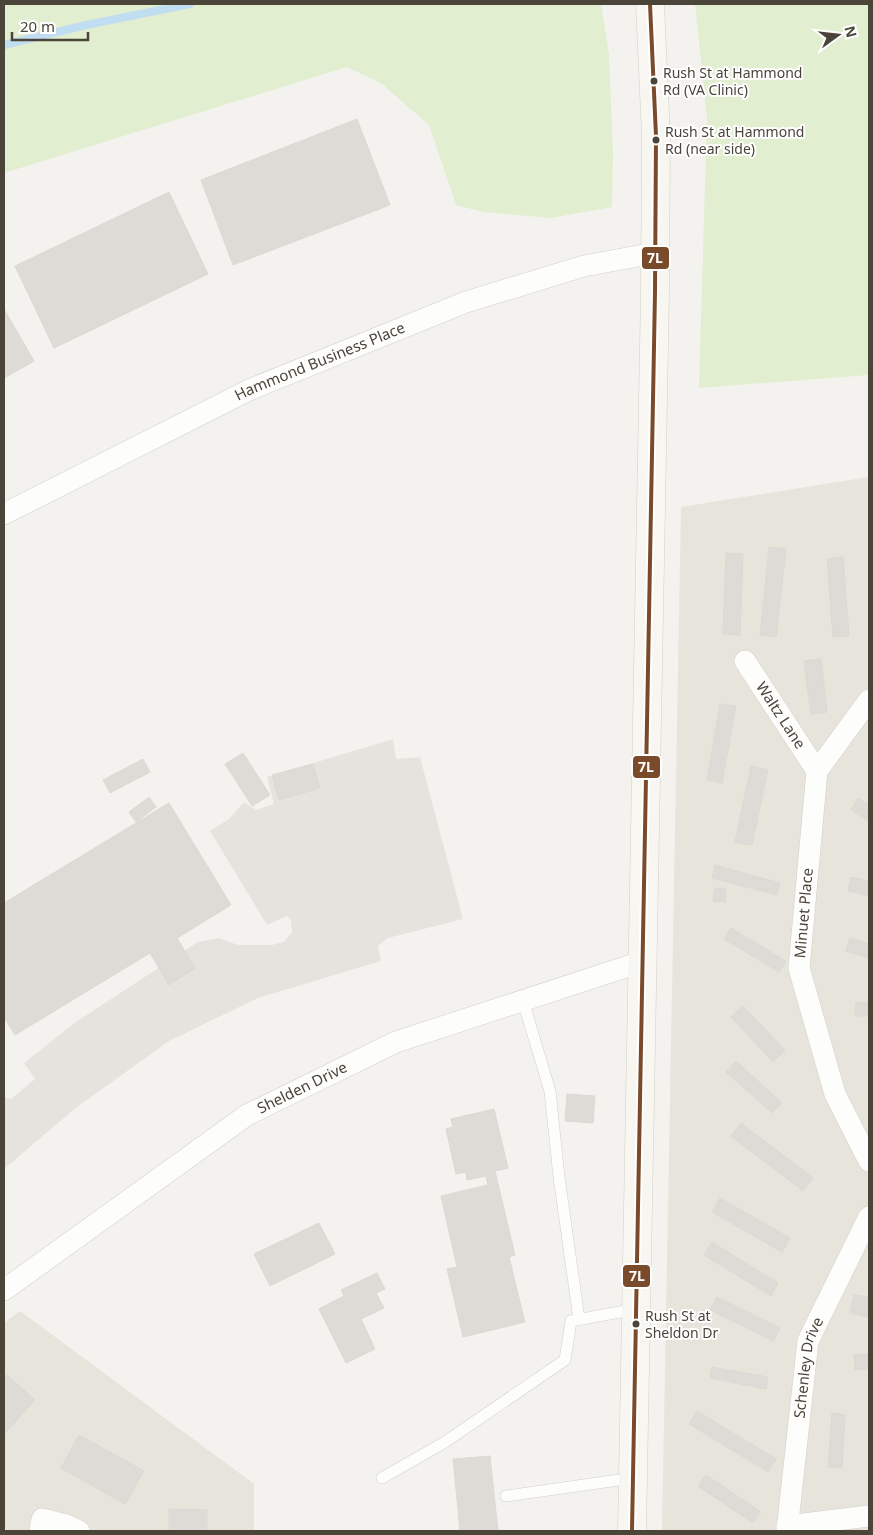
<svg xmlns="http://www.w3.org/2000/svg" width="873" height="1535" viewBox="0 0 873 1535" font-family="'Noto Sans',sans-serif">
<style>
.residential{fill:#e7e4dc}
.green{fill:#e1eecf}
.parking{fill:#e6e3df}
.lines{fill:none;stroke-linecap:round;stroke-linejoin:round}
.stream{stroke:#c0ddf1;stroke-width:8}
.building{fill:#dedbd6;stroke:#dcd9d4}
.lane-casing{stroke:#d2d0cb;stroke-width:12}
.street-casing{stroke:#d2d0cb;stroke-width:22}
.secondary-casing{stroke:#d3cfc5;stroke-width:29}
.lane{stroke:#fdfdfc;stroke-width:11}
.street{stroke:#fdfdfc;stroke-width:21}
.secondary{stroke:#f7f6f1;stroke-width:28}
.bus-1-casing{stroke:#fff;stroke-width:8}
.bus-1{stroke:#7a4b2a;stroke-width:4}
.bus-dot{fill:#4b4439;stroke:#fff;stroke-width:2}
.labels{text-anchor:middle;stroke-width:4;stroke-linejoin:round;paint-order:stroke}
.bus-label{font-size:14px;fill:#4b4439;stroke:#fff;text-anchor:start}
.street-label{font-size:15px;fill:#4b4439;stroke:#fff}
.line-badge{stroke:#fff;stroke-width:2}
.badge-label{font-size:14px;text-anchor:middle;font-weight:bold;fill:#fff}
</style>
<rect width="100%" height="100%" fill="#f4f2ee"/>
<!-- residential -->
<g class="residential">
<polygon points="869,477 869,1531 662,1531 681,507"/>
<polygon points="20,1311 254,1484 254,1531 4,1531 4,1323"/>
</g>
<!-- green -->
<g class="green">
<polygon points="4,4 601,4 609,55 613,153 612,207 551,218 483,212 456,205 429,125 382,84 347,67 4,173"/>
<polygon points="695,4 869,4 869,375 699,388 707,118"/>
</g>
<!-- parking -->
<polygon class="parking" points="393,739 396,759 420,757 463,919 388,938 378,946 381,961 258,998 169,1041 77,1107 4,1169 4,1097 11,1099 35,1079 24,1063 76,1022 198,942 219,938 238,945 272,945 283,942 292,933 291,920 287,916 267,925 210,831 229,819 244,802 256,810 274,804 267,777"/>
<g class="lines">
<!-- stream -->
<polyline class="stream" points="4,45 86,25 190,4"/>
</g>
<!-- building -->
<g class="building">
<polygon points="357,119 390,205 233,265 201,180"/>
<polygon points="169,192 208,274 54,348 15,266"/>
<polygon points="4,309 34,361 4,378"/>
<polygon points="769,547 786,549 776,637 760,635"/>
<polygon points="726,553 743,554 740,635 723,634"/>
<polygon points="843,557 849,636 833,637 827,559"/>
<polygon points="821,659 827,712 811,714 804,661"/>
<polygon points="720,704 736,706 722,783 707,780"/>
<polygon points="243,753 270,795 252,806 225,764"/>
<polygon points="143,759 150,772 110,793 103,780"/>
<polygon points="313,764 320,788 279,800 272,775"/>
<polygon points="751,766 768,770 752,845 735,842"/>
<polygon points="149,797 156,807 136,822 129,812"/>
<polygon points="858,798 869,805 869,821 851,810"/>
<polygon points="169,803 231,905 177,938 195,968 169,985 150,953 15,1035 4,1017 4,903"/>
<polygon points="715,865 780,883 777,895 712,878"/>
<polygon points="851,877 869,881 869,896 848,891"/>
<polygon points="715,888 726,889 725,902 713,901"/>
<polygon points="731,928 786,961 779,972 724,939"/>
<polygon points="850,938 869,944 869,958 846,951"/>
<polygon points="856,1002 869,1003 869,1016 855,1016"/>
<polygon points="743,1006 785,1050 773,1062 731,1017"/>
<polygon points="736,1061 782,1103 772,1113 726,1072"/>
<polygon points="567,1094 595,1096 593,1123 565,1121"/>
<polygon points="494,1109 508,1168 495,1171 515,1255 509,1257 525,1322 463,1337 447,1269 457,1267 441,1196 488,1185 486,1176 467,1180 466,1172 456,1174 446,1129 453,1127 451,1119"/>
<polygon points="741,1123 813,1178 803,1191 731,1136"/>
<polygon points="720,1198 790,1238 782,1252 712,1212"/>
<polygon points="319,1223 335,1254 270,1286 254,1254"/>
<polygon points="712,1242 778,1283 771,1296 704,1255"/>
<polygon points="377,1273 385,1289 376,1293 384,1308 361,1319 375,1349 346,1363 319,1309 344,1296 341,1290"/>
<polygon points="854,1295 869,1297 869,1317 850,1313"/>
<polygon points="717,1297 780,1328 773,1341 710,1310"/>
<polygon points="869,1354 869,1369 855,1370 854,1355"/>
<polygon points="712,1367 768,1377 766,1389 710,1378"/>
<polygon points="7,1375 35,1400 4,1434 4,1378"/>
<polygon points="697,1411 776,1459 768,1472 689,1424"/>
<polygon points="832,1413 845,1415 842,1468 828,1467"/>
<polygon points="79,1435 144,1471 125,1504 61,1468"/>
<polygon points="490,1456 498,1531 458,1531 460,1531 453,1459"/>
<polygon points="706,1475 761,1512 753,1523 698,1486"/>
<polygon points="169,1509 207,1510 207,1531 169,1531"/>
</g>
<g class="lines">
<!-- lane casing -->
<g class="lane-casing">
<g id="lane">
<polyline points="523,1001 550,1091 559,1177 579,1319"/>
<polyline points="382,1478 445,1442 565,1360 571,1321 636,1309"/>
<polyline points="506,1496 633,1478"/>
</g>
</g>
<!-- street casing -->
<g class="street-casing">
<g id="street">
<path id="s1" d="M 4,514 L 249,390 L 466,302 L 584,266 L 654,253"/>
<path id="s2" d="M 745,661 L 817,771"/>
<polyline points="869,700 817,771 799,968 835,1094 869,1161"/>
<path id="s3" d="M 4,1290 L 247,1115 L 396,1042 L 641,962"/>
<polyline points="787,1526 869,1516"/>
<polyline points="40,1531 42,1519 66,1525 79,1531"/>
<path id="s4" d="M 787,1531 L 808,1341 L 869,1217"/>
</g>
</g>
<!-- secondary casing -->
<g class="secondary-casing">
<polyline id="secondary" points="632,1531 655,292 656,136 650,4"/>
</g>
<!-- lane -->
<use href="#lane" class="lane"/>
<!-- street -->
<use href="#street" class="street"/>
<!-- secondary -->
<use href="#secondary" class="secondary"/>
<!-- bus-1 casing -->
<g class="bus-1-casing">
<polyline id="bus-1" points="632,1531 655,292 656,136 650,4"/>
</g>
<!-- bus-1 -->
<use href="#bus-1" class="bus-1"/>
</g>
<!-- markers -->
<g class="bus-dot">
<circle cx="654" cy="81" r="4.5"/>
<circle cx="656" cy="140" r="4.5"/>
<circle cx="636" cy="1324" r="4.5"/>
</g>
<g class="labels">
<!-- bus labels -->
<g class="bus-label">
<text x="663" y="78">Rush St at Hammond<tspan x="663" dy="17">Rd (VA Clinic)</tspan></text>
<text x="665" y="137">Rush St at Hammond<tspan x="665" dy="17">Rd (near side)</tspan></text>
<text x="645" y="1321">Rush St at<tspan x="645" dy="17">Sheldon Dr</tspan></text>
</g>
<!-- street labels -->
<g class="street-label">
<text dy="5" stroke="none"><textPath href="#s1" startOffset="351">Hammond Business Place</textPath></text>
<text dy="5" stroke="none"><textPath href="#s2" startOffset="65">Waltz Lane</textPath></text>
<text transform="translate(804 913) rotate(-85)" y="5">Minuet Place</text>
<text dy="5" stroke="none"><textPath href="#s3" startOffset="361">Shelden Drive</textPath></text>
<text dy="5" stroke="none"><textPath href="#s4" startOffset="165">Schenley Drive</textPath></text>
</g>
</g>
<g class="line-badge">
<rect x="641" y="246" width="29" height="24" rx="5" fill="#7a4b2a"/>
<rect x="632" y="755" width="29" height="24" rx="5" fill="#7a4b2a"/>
<rect x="622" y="1264" width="29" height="24" rx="5" fill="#7a4b2a"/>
</g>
<g class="badge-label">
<text x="655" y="263">7L</text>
<text x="646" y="772">7L</text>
<text x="637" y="1281">7L</text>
</g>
<!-- border -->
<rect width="873" height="1535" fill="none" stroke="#4b4439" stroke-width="10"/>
<!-- north arrow -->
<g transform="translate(838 35) rotate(75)" stroke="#ffffff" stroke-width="4" paint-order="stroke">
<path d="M0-4L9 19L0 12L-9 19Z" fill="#4b4439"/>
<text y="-8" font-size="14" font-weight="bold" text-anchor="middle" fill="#4b4439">N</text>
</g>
<!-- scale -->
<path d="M12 32v8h76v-8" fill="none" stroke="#4b4439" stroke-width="2.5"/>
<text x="20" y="32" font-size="15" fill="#4b4439" stroke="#ffffff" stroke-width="4" paint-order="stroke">20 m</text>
</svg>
